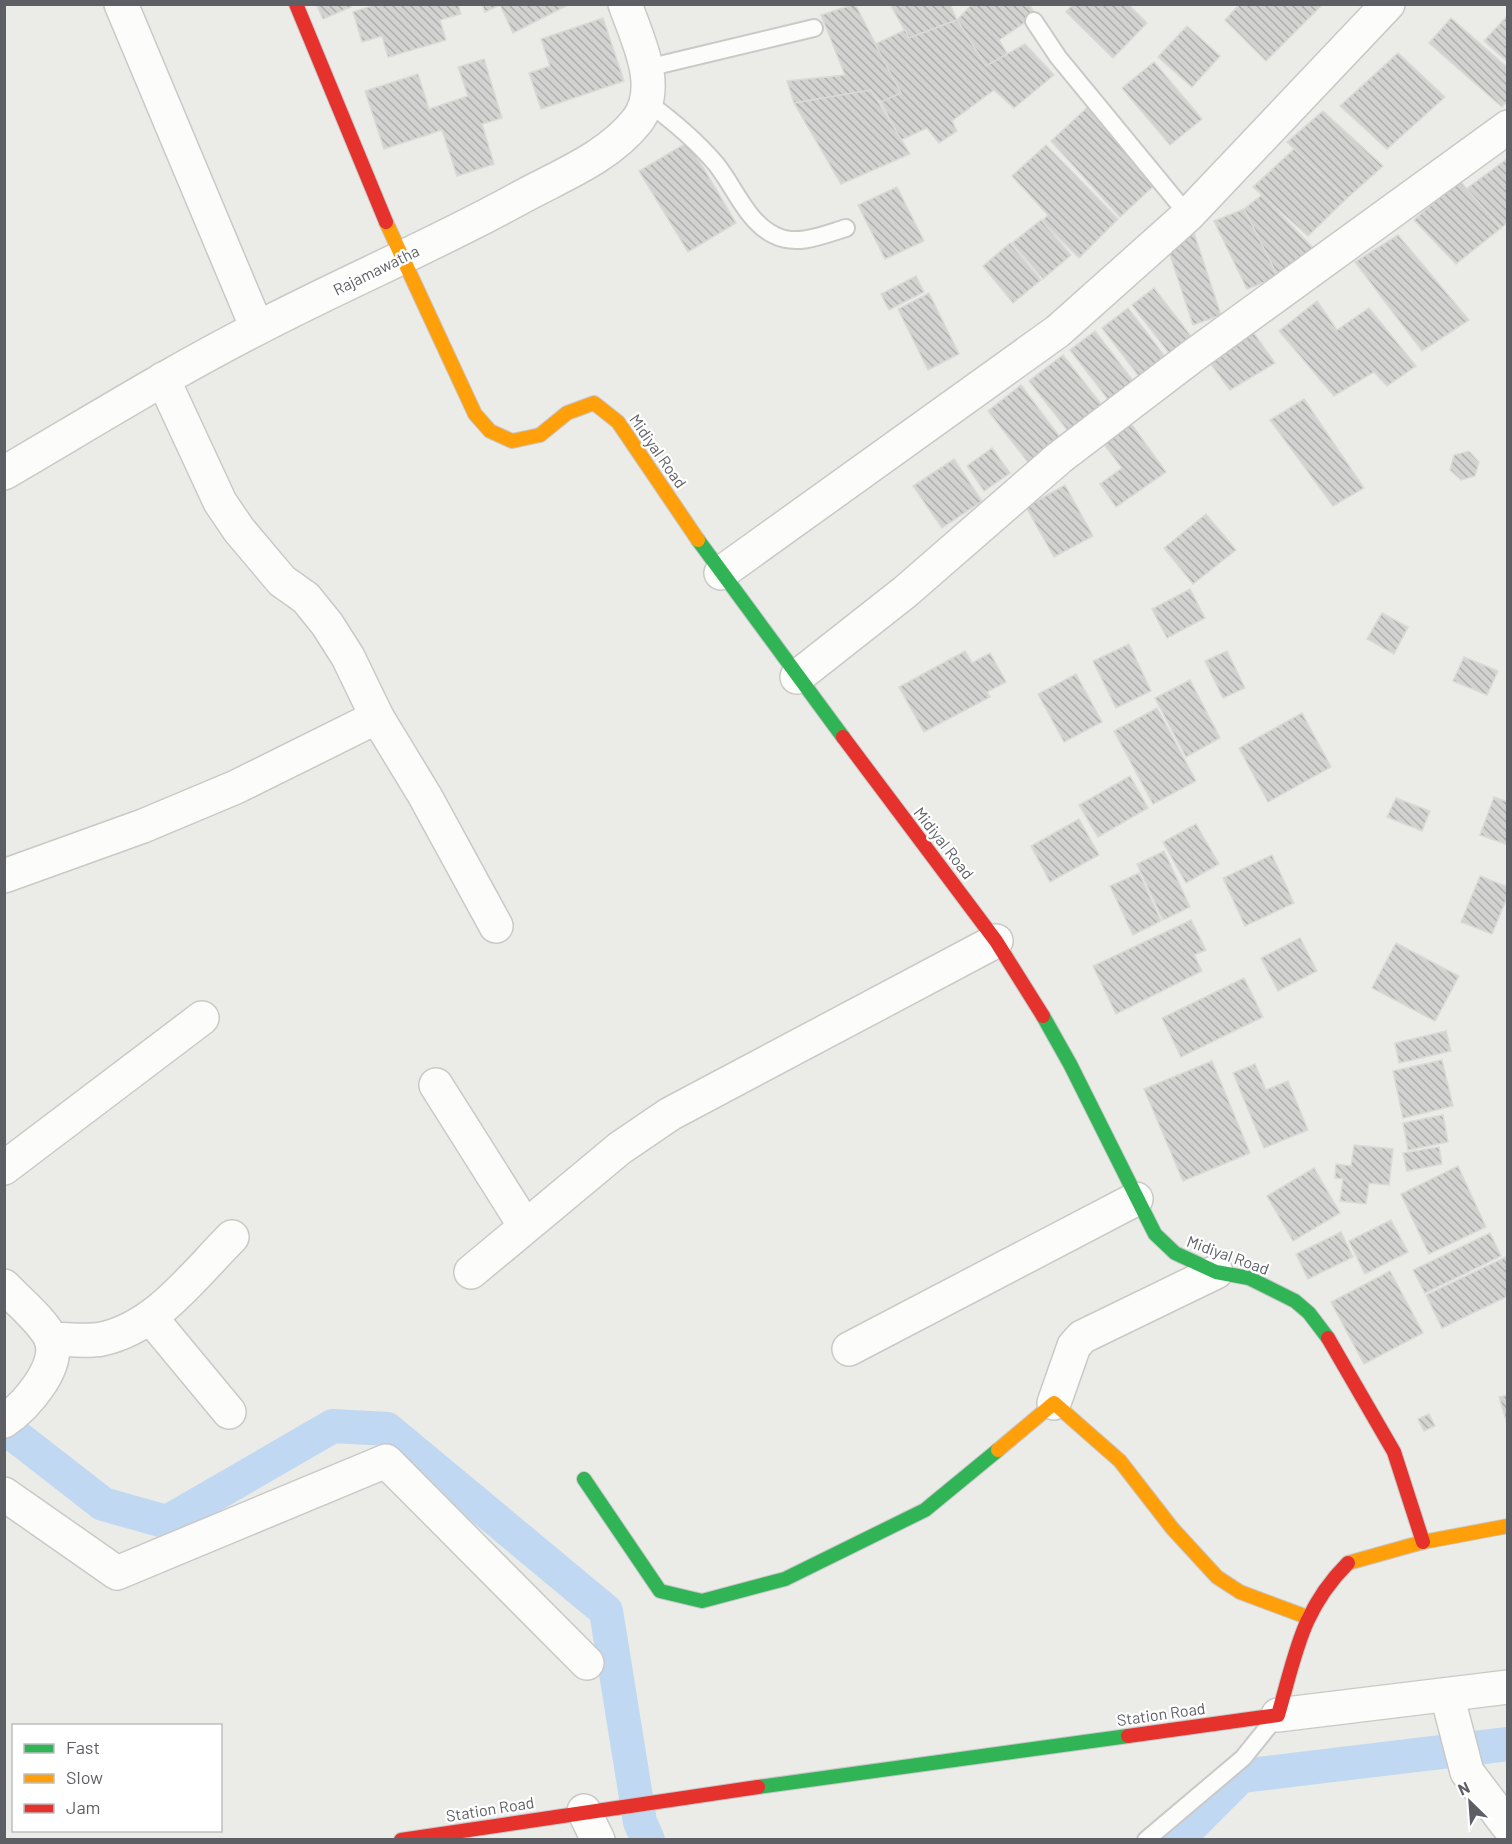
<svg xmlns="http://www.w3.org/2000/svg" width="1512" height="1844" viewBox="0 0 1512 1844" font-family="Barlow,sans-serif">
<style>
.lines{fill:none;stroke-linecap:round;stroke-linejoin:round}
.canal{stroke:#c0d8f1;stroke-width:34}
.building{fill:url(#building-back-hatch);stroke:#dadad6;stroke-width:1.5}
.lane-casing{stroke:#c9c9c8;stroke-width:20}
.street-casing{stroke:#c9c9c8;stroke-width:36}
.fast-casing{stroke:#c7c7c8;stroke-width:16}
.slow-casing{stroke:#c7c7c8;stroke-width:16}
.jam-casing{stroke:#c7c7c8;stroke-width:16}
.lane{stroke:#fcfcfb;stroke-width:16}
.street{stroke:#fcfcfb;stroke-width:33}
.fast{stroke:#30b455;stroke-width:14}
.slow{stroke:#ff9f0a;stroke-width:14}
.jam{stroke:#e5322d;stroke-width:14}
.labels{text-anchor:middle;stroke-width:4.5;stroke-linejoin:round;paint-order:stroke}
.street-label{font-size:16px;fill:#5d5f64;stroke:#fff}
</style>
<defs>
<pattern id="building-back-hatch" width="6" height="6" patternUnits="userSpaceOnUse" patternTransform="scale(1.5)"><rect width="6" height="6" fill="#d2d2d0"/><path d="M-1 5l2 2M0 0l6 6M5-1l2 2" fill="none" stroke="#aeaeac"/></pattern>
</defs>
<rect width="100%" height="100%" fill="#ebebe7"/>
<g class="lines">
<!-- canal -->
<g class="canal">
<polyline points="4,1427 103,1504 167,1522 333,1426 387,1429 606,1611 640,1822 648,1840"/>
<polyline points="1177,1840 1241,1776 1508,1744"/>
</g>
</g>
<!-- building -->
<g class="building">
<polygon points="316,4 350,4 351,7 323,19"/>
<polygon points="377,4 458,4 461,14 440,20 446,40 388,57 382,36 362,42 353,12"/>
<polygon points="482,4 570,4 513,33 500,5 485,12"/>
<polygon points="855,4 901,93 881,102 871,90 794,103 787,81 845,75 821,15"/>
<polygon points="890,4 950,4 957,20 909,38"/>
<polygon points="972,4 1029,4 1036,15 999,40 1008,55 986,66 957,20"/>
<polygon points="1073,4 1128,4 1147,23 1113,58 1066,12"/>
<polygon points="1240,4 1323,4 1266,61 1225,20"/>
<polygon points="1508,15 1508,62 1484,41"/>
<polygon points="603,18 624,81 541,109 529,73 550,66 541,39"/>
<polygon points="1451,18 1508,68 1508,100 1502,107 1429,43"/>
<polygon points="957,20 986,66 1025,44 1054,75 1014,108 994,90 952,121 957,131 939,143 927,128 901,140 881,102 901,93 875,44 905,30 909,38"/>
<polygon points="1187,26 1220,56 1192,87 1158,57"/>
<polygon points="1398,53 1445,97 1387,149 1340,106"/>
<polygon points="484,59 502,118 482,124 494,164 457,176 442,130 384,149 365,91 418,74 429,109 468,96 458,67"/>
<polygon points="1154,62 1202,119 1170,145 1122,88"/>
<polygon points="871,90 910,154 841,184 794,103"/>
<polygon points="1091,104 1158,182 1120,217 1051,141"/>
<polygon points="1323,111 1383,166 1346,199 1287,142"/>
<polygon points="688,142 736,223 688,252 639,171"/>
<polygon points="1046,145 1118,219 1079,258 1042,221 1048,215 1012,176"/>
<polygon points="1294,149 1346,199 1308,236 1253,187"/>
<polygon points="1507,159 1508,222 1501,228 1466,189"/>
<polygon points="1459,180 1501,228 1456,264 1414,220"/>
<polygon points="897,187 924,241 885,259 858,205"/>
<polygon points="1262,195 1313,248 1278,277 1244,209"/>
<polygon points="1244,209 1278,277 1247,289 1214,221"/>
<polygon points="1041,220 1071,255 1043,279 1012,243"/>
<polygon points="1194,233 1221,315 1193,325 1166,243"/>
<polygon points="1398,235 1469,320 1422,351 1355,262"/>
<polygon points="1010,243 1041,280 1013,303 983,266"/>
<polygon points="916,276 924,292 889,310 881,294"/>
<polygon points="1154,288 1197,344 1175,361 1132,305"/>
<polygon points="929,293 959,354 928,370 898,309"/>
<polygon points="1317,301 1337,330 1369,308 1416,366 1387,386 1374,372 1334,396 1279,331"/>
<polygon points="1128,308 1170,363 1144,383 1102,328"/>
<polygon points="1248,325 1275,363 1230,390 1202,352"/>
<polygon points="1095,331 1138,387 1113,406 1070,350"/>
<polygon points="1063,355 1105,409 1071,435 1029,381"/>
<polygon points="1021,385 1063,441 1031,466 988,411"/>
<polygon points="1304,399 1364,488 1333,506 1270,420"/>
<polygon points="1130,422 1166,472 1116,507 1100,484 1122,468 1102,442"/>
<polygon points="992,448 1010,473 984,491 967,466"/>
<polygon points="1469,451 1479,462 1475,476 1461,480 1450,470 1454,455"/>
<polygon points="954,459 982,501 942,528 913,486"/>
<polygon points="1065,485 1093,536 1054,557 1026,507"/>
<polygon points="1206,514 1236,550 1193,584 1164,548"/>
<polygon points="1190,589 1205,618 1167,638 1152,609"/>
<polygon points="1382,613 1408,627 1394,654 1367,639"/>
<polygon points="1129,644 1151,691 1116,708 1093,661"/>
<polygon points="965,651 972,663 990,653 1006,682 987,692 990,697 924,732 899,687"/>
<polygon points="1227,651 1245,688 1223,698 1205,661"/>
<polygon points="1464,657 1498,671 1487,695 1453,681"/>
<polygon points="1076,674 1102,722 1064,742 1038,694"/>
<polygon points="1190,680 1220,738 1186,757 1155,698"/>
<polygon points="1157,708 1196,781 1153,804 1114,731"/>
<polygon points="1302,713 1331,767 1268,802 1239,748"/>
<polygon points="1130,776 1148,808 1098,837 1079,805"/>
<polygon points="1494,797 1508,802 1508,845 1480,835"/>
<polygon points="1396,798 1430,811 1422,831 1387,817"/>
<polygon points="1079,819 1099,855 1050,882 1031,846"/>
<polygon points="1196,824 1219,864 1186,883 1163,842"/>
<polygon points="1164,851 1190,907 1163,920 1137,864"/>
<polygon points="1272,855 1294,903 1245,926 1223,878"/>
<polygon points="1139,873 1161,921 1133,935 1110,886"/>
<polygon points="1480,876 1508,887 1508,895 1492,934 1461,922"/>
<polygon points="1191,920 1206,950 1194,955 1202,971 1116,1014 1093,966"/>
<polygon points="1300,938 1317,971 1278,991 1261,958"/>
<polygon points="1396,943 1459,976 1435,1021 1372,988"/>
<polygon points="1244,978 1263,1017 1181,1057 1162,1018"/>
<polygon points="1446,1031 1451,1051 1399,1063 1395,1043"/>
<polygon points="1442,1060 1453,1106 1403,1118 1393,1071"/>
<polygon points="1212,1061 1250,1153 1183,1181 1144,1089"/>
<polygon points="1255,1064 1266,1090 1288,1081 1308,1130 1264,1148 1233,1073"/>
<polygon points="1443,1115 1448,1142 1408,1150 1403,1123"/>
<polygon points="1354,1145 1393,1149 1389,1185 1369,1183 1366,1204 1340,1201 1343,1179 1335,1178 1336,1164 1351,1166"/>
<polygon points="1439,1147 1442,1164 1407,1171 1403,1153"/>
<polygon points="1458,1166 1486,1227 1429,1254 1401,1194"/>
<polygon points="1314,1168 1340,1213 1293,1241 1267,1196"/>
<polygon points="1391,1220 1408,1252 1365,1274 1349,1241"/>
<polygon points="1341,1232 1353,1257 1308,1279 1296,1254"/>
<polygon points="1490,1233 1501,1256 1425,1293 1413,1270"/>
<polygon points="1508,1256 1508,1296 1442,1328 1426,1295"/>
<polygon points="1390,1271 1423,1333 1364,1364 1331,1302"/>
<polygon points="1508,1395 1508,1427 1499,1397"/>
<polygon points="1429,1414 1435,1426 1424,1431 1418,1419"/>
</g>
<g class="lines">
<!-- lane casing -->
<g class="lane-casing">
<g id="lane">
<polyline points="1034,21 1058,57 1188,215"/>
<polyline points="647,68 814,28"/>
<path d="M 647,102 C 673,121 695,139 716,164 C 734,186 747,222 774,235 C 797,247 823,235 846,228"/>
<polyline points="1146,1840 1243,1758 1276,1717"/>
</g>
</g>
<!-- street casing -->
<g class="street-casing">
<g id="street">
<polyline points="121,4 257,328"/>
<polyline points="163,379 220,502 239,530 282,581 306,598 327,624 348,657 377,717 425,796 496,926"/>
<path d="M 4,473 C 88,424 170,373 256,329 C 342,284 432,246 516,200 C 557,177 607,159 637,121 C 663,87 637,39 625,4"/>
<polyline points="721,573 1058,331 1188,215 1388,4"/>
<polyline points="797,677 905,592 1059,458 1190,358 1508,127"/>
<polyline points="4,876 143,826 236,787 377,717"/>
<polyline points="436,1085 525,1226"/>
<polyline points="4,1168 202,1018"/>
<polyline points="471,1272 620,1148 670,1114 996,941"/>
<path d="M 4,1286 C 17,1300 44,1322 51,1339 C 61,1367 25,1407 4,1421"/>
<polyline points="151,1318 229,1412"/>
<path d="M 51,1339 C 67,1339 86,1342 102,1339 C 157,1327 194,1275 232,1237"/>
<polyline points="849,1349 1136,1199"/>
<polyline points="1054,1403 1074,1346 1082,1337 1216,1272"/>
<polyline points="4,1494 117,1573 386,1461 587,1663"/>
<polyline points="1447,1695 1467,1772 1508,1826"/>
<polyline points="1278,1715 1508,1687"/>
<polyline points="584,1811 598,1840"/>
</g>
</g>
<!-- fast casing -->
<g class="fast-casing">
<g id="fast">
<polyline points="698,540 843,737"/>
<polyline points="1043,1016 1070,1064 1155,1234 1175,1253 1216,1272 1249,1278 1295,1301 1309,1313 1328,1338"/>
<polyline points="584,1479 660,1591 702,1601 785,1579 925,1510 998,1450"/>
<polyline points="758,1787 1128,1736"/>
</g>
</g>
<!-- slow casing -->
<g class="slow-casing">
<g id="slow">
<polyline points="386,222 475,414 490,431 512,441 540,435 567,413 594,403 618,422 698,540"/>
<polyline points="998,1450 1054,1403 1120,1461 1172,1528 1217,1577 1240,1592 1307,1617"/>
<polyline points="1348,1563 1423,1542 1508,1526"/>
</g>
</g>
<!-- jam casing -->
<g class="jam-casing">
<g id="jam">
<polyline points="296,4 386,222"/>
<polyline points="843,737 996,941 1043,1016"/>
<polyline points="1328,1338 1394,1452 1423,1542"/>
<path d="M 1128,1736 L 1278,1715 C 1296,1654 1301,1610 1348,1563"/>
<polyline points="401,1840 758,1787"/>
</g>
</g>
<!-- lane -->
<use href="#lane" class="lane"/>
<!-- street -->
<use href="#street" class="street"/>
<!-- fast -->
<use href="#fast" class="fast"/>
<!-- slow -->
<use href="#slow" class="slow"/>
<!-- jam -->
<use href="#jam" class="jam"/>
</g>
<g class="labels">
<!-- street labels -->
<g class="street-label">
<text transform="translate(376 270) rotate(-26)" y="6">Rajamawatha</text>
<text transform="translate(658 451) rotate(55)" y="6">Midiyal Road</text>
<text transform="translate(944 843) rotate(52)" y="6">Midiyal Road</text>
<text transform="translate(1228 1255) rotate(20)" y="6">Midiyal Road</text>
<text transform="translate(1161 1714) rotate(-8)" y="6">Station Road</text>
<text transform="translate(490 1809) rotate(-9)" y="6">Station Road</text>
</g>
</g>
<!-- border -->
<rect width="1512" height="1844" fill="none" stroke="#5d5f64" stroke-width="12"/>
<!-- legend -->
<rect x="12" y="1724" width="210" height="108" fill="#ffffff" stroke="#bebfc1" stroke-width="1.5"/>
<rect x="24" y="1744" width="30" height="9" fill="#30b455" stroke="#bebfc1" stroke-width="1.5"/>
<text x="66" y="1754" font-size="18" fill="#5d5f64">Fast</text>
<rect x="24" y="1774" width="30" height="9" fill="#ff9f0a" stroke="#bebfc1" stroke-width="1.5"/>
<text x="66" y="1784" font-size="18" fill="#5d5f64">Slow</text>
<rect x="24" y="1804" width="30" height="9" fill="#e5322d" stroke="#bebfc1" stroke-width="1.5"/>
<text x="66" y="1814" font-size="18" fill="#5d5f64">Jam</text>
<!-- north arrow -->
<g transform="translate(1470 1802) rotate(335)" stroke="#ffffff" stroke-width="4.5" paint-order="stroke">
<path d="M0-4.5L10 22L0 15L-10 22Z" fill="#5d5f64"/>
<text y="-9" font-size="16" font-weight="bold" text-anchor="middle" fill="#5d5f64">N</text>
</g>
</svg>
